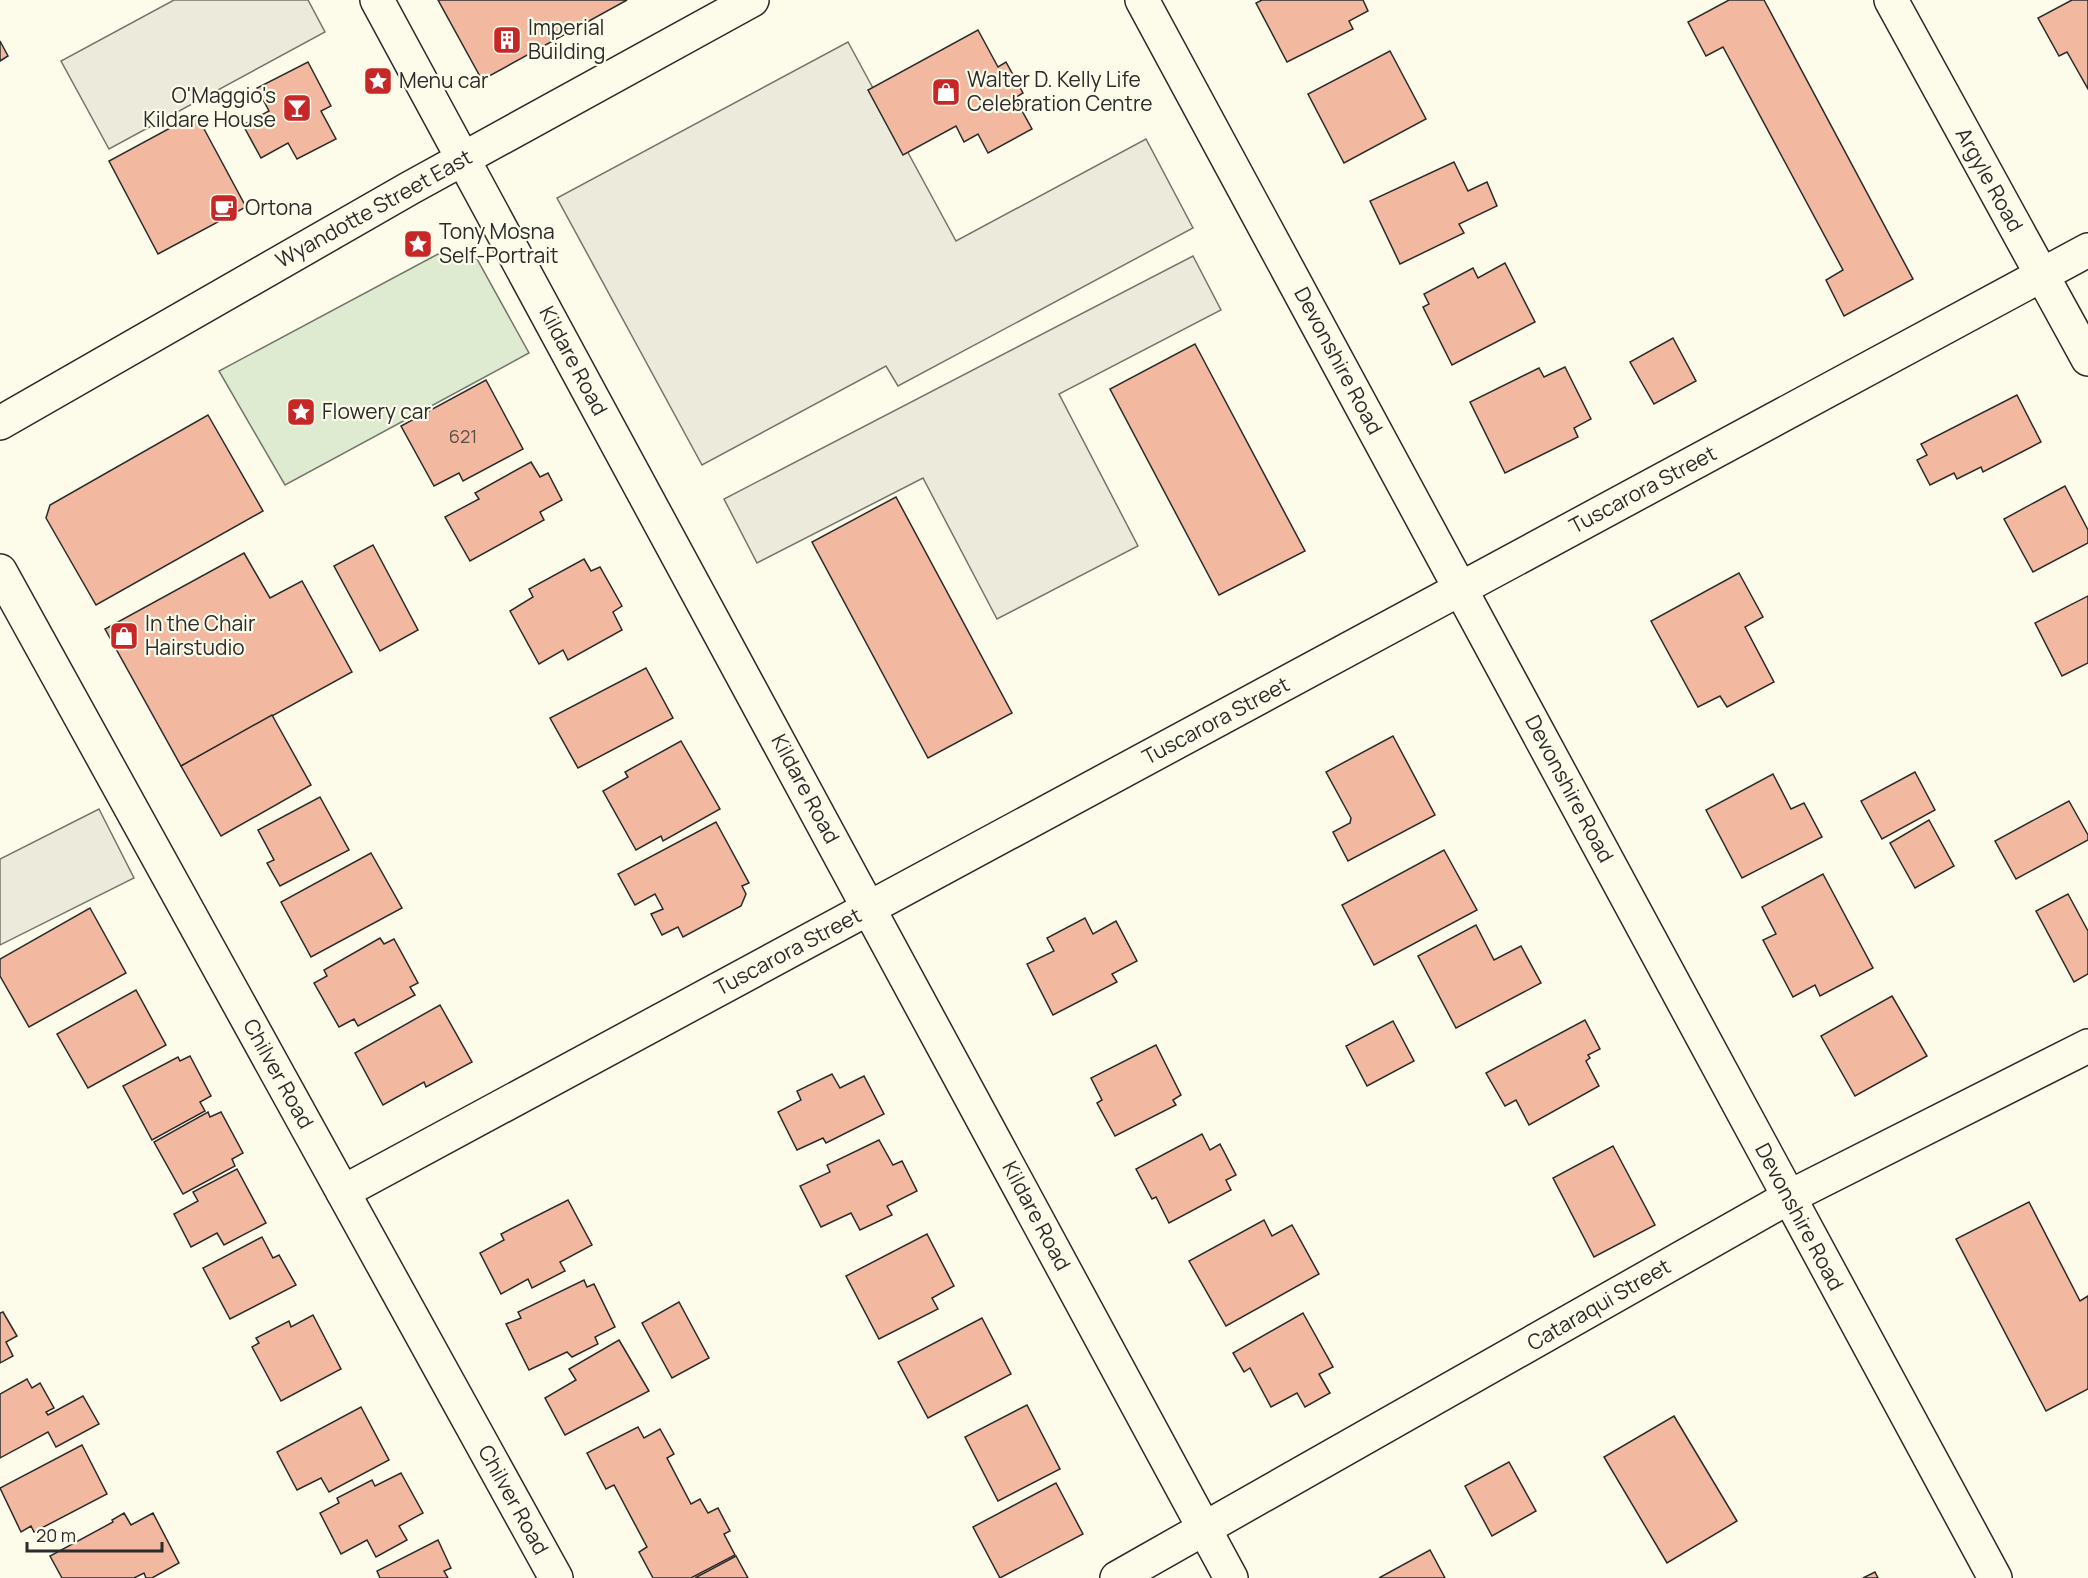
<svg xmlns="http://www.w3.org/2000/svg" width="2088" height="1578" viewBox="0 0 2088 1578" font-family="Manrope,sans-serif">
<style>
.green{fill:#deebd1;stroke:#74746e;stroke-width:1.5}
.parking{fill:#eceadb;stroke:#74746e;stroke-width:1.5}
.building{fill:#f2b8a0;stroke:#2b2b2b;stroke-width:1.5}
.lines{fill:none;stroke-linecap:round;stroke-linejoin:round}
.minor-casing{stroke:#2b2b2b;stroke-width:36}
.major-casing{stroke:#2b2b2b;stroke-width:36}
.minor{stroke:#fdfbea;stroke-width:33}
.major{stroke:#fdfbea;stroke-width:33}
.labels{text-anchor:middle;stroke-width:4.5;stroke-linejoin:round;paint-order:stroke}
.number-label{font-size:18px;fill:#5d4e48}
.poi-label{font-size:21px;fill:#2b2b2b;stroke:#fdfbea;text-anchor:start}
.street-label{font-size:21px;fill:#2b2b2b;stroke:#fdfbea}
</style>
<rect width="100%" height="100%" fill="#fdfbea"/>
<!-- green -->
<polygon class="green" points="438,254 477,259 529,353 285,485 219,371"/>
<!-- parking -->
<g class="parking">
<polygon points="174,0 308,0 325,32 109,149 61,61"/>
<polygon points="848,42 956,241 1146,139 1193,228 898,386 886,366 702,465 557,198"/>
<polygon points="1193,256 1221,310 1059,394 1138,546 997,619 923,478 757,563 724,499"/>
<polygon points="99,809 134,878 0,945 0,859"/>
</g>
<!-- building -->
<g class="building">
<polygon points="438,0 627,0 482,80"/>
<polygon points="1262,0 1363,0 1368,11 1349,21 1353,29 1287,62 1256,3"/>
<polygon points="1729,0 1764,0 1913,279 1844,316 1826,280 1843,270 1723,47 1706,56 1688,22"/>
<polygon points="2072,0 2088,0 2088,89 2067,52 2059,56 2038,18"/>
<polygon points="978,30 998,67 1006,62 1023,93 1015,98 1032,129 988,153 978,134 964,142 956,126 903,155 868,90"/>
<polygon points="0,41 8,56 0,61"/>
<polygon points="1390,51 1426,119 1344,163 1308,94"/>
<polygon points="308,62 331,106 321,111 336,139 297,159 288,143 261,158 243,125 269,111 257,88"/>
<polygon points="196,114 246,207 158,254 109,161"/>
<polygon points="1454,162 1468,191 1487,182 1497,206 1459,224 1464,233 1400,264 1370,201"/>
<polygon points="1505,263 1535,322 1452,365 1423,307 1429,304 1424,294 1473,268 1478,278"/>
<polygon points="1673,338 1696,381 1654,404 1630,362"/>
<polygon points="1195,344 1305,551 1219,595 1110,389"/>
<polygon points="1565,367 1591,419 1574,428 1578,437 1505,473 1470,402 1539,368 1544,377"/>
<polygon points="486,380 523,449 463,481 459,473 434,486 401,426"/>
<polygon points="2017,395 2041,442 1983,472 1981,467 1957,479 1954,473 1930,485 1917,460 1927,455 1921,444"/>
<polygon points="208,415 263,511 96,605 46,518 50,505"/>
<polygon points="531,462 540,477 548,473 562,500 540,512 544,520 470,561 445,517 479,499 475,493"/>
<polygon points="2065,486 2088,530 2088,543 2033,572 2004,519"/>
<polygon points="896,497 1012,713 928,758 812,542"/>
<polygon points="373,545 418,630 380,651 334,566"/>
<polygon points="244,553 270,598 302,581 352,672 181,766 105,629"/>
<polygon points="584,559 591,571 600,567 622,606 613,612 622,630 568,660 563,650 539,664 510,611 533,597 529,589"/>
<polygon points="1739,573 1763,617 1745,627 1774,682 1727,707 1720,696 1698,707 1651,621"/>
<polygon points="2088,596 2088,663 2062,676 2035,623"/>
<polygon points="646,668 673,718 578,768 550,718"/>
<polygon points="272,715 311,785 221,836 181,766"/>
<polygon points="1393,736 1435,815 1348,861 1333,832 1350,823 1351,818 1326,772"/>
<polygon points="681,741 720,809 663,841 661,836 636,850 603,791 628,777 625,772"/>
<polygon points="1915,772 1935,810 1882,839 1861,801"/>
<polygon points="1773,774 1791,809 1804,803 1822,837 1742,878 1706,810"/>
<polygon points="320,797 349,850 280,886 267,863 274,860 258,830"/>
<polygon points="2069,801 2088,835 2088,840 2016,879 1995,841"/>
<polygon points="1929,820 1954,866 1915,888 1890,843"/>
<polygon points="716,822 749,883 742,886 746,894 741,906 683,937 678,927 662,935 651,914 663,909 655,894 635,905 618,874"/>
<polygon points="1444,850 1477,910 1374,965 1342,905"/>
<polygon points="371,853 402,908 311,957 281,902"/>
<polygon points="1823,874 1873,968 1820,996 1815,985 1793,997 1763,940 1776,934 1762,907"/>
<polygon points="2068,894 2088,931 2088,974 2074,982 2036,911"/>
<polygon points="90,908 126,973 29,1027 0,976 0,959"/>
<polygon points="1085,918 1093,934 1116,921 1137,961 1112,974 1117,982 1053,1015 1027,964 1054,951 1047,938"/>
<polygon points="1476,925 1494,960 1521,946 1541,983 1456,1028 1418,956"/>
<polygon points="380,938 384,944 394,939 418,983 410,987 415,995 358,1026 354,1019 339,1027 314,983 327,976 324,970"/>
<polygon points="136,990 166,1045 88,1088 57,1034"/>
<polygon points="1892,996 1927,1056 1855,1096 1821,1036"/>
<polygon points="440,1005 472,1062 426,1087 424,1082 383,1105 355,1053"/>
<polygon points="1585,1020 1600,1049 1588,1055 1590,1058 1586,1061 1599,1086 1529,1125 1516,1100 1505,1106 1486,1073"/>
<polygon points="1393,1021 1414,1061 1367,1086 1346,1046"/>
<polygon points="1156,1045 1181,1095 1173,1100 1176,1105 1115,1136 1097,1103 1102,1100 1091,1078"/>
<polygon points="190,1056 211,1096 200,1102 205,1111 152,1140 123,1086 178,1057 180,1061"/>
<polygon points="832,1074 840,1088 864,1076 884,1114 826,1143 823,1138 797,1150 778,1112 801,1100 797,1091"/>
<polygon points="208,1112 210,1117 221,1112 243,1153 232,1159 235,1166 183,1194 154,1142"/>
<polygon points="1202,1134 1210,1150 1220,1144 1236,1175 1226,1180 1231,1190 1169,1223 1156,1197 1152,1199 1136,1169"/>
<polygon points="879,1140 893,1165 902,1161 917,1191 887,1206 892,1215 860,1230 851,1213 821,1227 800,1186 830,1172 827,1165"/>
<polygon points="1613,1146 1655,1225 1594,1257 1553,1178"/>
<polygon points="237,1169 266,1223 224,1245 217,1233 191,1247 174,1214 198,1201 193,1192"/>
<polygon points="568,1200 592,1245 560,1262 565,1271 532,1288 528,1279 501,1294 480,1253 504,1240 501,1234"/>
<polygon points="2029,1202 2080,1301 2088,1296 2088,1389 2046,1411 1956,1239"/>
<polygon points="1264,1220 1272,1236 1292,1225 1319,1274 1226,1326 1189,1261"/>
<polygon points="927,1234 954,1286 932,1298 938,1309 879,1339 846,1276"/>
<polygon points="262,1237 273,1258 279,1255 296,1285 230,1319 203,1268"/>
<polygon points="584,1280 587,1287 594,1284 615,1327 595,1337 598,1344 572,1357 567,1352 529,1370 506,1324 521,1318 518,1312"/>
<polygon points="679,1302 709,1358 672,1378 642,1323"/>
<polygon points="3,1312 17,1336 6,1342 13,1356 0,1363 0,1313"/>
<polygon points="1303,1313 1333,1367 1319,1374 1330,1393 1305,1407 1297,1393 1271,1407 1250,1368 1244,1372 1233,1353"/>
<polygon points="313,1315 341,1369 281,1401 252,1347 259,1343 256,1338 289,1321 291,1327"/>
<polygon points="982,1318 1011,1374 928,1418 898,1362"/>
<polygon points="619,1340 649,1391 565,1435 545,1398 576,1380 569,1369"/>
<polygon points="27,1379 32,1388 40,1383 54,1408 46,1412 48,1415 83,1396 99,1424 56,1447 48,1432 0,1458 0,1394"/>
<polygon points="1027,1405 1060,1469 998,1501 965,1437"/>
<polygon points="361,1407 389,1460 329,1492 321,1478 297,1490 277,1452"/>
<polygon points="1674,1416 1737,1521 1667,1563 1604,1457"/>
<polygon points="638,1427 644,1438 660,1429 674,1454 667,1458 691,1504 700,1499 708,1513 718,1508 730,1531 724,1534 735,1555 691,1578 653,1578 639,1552 647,1547 614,1485 606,1489 587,1453"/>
<polygon points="82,1445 107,1494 34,1532 31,1526 21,1532 0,1488"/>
<polygon points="1509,1462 1536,1511 1492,1536 1465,1486"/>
<polygon points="401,1473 423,1513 399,1526 407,1540 376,1557 367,1540 341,1554 320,1513 339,1503 337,1498 372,1480 375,1486"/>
<polygon points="1056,1483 1083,1534 1000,1578 973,1527"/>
<polygon points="124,1513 131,1525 153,1513 179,1563 152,1578 146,1578 144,1573 134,1578 62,1578 50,1556 113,1522 112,1520"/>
<polygon points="438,1540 451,1568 444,1571 448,1578 380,1578 377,1571"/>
<polygon points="1430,1550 1445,1578 1379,1578"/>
<polygon points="736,1556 748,1578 695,1578"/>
<polygon points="1875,1572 1878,1578 1863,1578"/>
</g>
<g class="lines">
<!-- minor casing -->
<g class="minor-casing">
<g id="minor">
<polyline points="377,0 1231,1578"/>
<polyline points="1142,0 1995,1578"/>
<polyline points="1891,0 2088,359"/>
<polyline points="0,571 556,1578"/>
<polyline points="343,1192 2088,250"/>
<polyline points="1117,1578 1789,1197 2088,1046"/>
</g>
</g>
<!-- major casing -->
<g class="major-casing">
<polyline id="major" points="0,423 410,188 752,0"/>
</g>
<!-- minor -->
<use href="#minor" class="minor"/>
<!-- major -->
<use href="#major" class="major"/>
</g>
<!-- icons -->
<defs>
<g id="building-square" transform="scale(1.5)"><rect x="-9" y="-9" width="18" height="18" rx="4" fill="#c62828" stroke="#fdfbea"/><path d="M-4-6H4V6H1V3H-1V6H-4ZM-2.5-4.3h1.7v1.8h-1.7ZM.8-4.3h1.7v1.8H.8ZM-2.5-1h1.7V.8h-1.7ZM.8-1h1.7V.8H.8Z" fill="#fff"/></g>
<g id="sight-square" transform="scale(1.5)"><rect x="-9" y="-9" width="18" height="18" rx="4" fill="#c62828" stroke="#fdfbea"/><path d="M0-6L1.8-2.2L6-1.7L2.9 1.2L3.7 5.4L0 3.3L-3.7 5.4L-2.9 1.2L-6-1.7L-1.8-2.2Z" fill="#fff"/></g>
<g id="shop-square" transform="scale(1.5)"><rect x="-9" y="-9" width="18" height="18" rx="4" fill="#c62828" stroke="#fdfbea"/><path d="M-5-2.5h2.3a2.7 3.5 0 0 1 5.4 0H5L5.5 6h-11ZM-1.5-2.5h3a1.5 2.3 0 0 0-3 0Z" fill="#fff"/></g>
<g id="bar-square" transform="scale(1.5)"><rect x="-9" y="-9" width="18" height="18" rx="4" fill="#c62828" stroke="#fdfbea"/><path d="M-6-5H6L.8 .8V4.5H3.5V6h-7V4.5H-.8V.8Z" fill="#fff"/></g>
<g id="cafe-square" transform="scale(1.5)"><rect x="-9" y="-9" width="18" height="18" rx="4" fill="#c62828" stroke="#fdfbea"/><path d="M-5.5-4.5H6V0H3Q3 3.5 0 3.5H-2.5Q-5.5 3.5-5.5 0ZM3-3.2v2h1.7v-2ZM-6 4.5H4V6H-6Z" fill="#fff"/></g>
</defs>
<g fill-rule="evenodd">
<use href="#building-square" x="507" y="40"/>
<use href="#sight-square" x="378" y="81"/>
<use href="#shop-square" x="946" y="92"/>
<use href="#bar-square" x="297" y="108"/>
<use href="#cafe-square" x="224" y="208"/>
<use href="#sight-square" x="418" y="244"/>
<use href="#sight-square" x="301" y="412"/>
<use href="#shop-square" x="124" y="636"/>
</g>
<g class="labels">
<!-- number labels -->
<g class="number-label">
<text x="463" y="443">621</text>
</g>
<!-- poi labels -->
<g class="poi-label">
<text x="528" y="35">Imperial<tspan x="528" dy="24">Building</tspan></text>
<text x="967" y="87">Walter D. Kelly Life<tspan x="967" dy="24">Celebration Centre</tspan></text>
<text x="399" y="88">Menu car</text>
<text x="276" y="103" text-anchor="end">O'Maggio's<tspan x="276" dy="24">Kildare House</tspan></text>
<text x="245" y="215">Ortona</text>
<text x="439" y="239">Tony Mosna<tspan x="439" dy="24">Self-Portrait</tspan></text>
<text x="322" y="419">Flowery car</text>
<text x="145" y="631">In the Chair<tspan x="145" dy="24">Hairstudio</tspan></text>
</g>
<!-- street labels -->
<g class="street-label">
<text transform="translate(1989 180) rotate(61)" y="7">Argyle Road</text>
<text transform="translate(374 209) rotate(-29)" y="7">Wyandotte Street East</text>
<text transform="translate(573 361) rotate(62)" y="7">Kildare Road</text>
<text transform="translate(1338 361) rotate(62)" y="7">Devonshire Road</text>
<text transform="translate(1643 490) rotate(-28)" y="7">Tuscarora Street</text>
<text transform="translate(1216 721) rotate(-28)" y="7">Tuscarora Street</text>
<text transform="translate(805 789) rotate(62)" y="7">Kildare Road</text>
<text transform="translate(1569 789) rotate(62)" y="7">Devonshire Road</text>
<text transform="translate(788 952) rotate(-28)" y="7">Tuscarora Street</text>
<text transform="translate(278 1074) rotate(61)" y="7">Chilver Road</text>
<text transform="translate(1036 1216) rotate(62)" y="7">Kildare Road</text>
<text transform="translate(1799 1217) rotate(62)" y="7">Devonshire Road</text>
<text transform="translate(1599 1305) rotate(-30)" y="7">Cataraqui Street</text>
<text transform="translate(513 1500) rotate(61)" y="7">Chilver Road</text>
</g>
</g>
<!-- scale -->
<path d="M27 1542v9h135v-9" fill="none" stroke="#2b2b2b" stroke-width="3"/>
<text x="36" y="1542" font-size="18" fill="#2b2b2b" stroke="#fdfbea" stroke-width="4.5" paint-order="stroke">20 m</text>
</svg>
